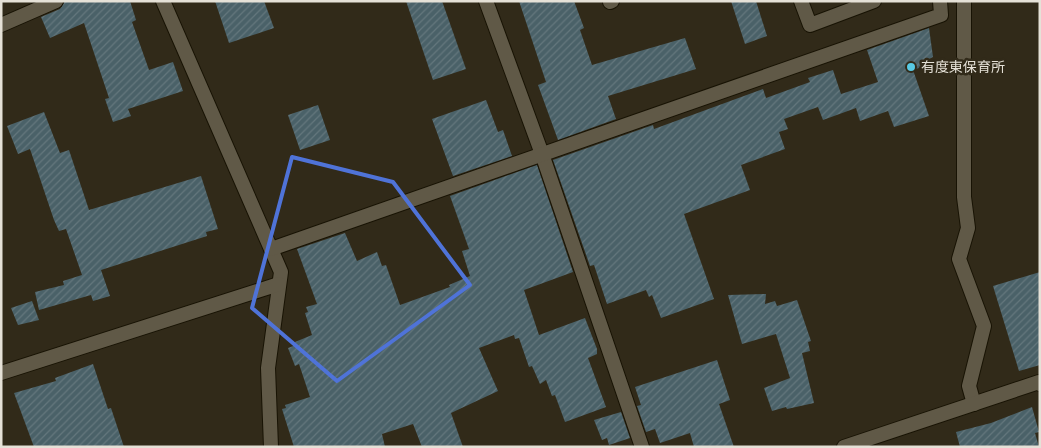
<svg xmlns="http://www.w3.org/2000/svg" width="1041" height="448" viewBox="0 0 1041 448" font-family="'Space Grotesk','Noto Sans JP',sans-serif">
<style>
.building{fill:url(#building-hatch)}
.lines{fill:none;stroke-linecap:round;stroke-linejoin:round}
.minor-casing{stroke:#181304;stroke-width:16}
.minor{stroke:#605947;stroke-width:14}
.marked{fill:none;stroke:#4f73d8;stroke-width:4;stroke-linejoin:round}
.poi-dot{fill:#58c9e3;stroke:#312a19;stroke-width:2}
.labels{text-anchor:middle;stroke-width:5;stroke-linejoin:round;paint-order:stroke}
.poi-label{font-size:14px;fill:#e5e1d7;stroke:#312a19;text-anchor:start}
</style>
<defs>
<pattern id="building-hatch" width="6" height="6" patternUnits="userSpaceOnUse" patternTransform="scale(1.25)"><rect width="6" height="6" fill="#4a6168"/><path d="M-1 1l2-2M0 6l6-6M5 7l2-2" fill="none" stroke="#64777d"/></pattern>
</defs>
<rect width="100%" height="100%" fill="#312a19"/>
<!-- building -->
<g class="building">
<polygon points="65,1 130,1 136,20 132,22 149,70 173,62 183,91 128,109 131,116 113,122 105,99 109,98 84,23 50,38 41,17 60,9"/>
<polygon points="215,1 264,1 274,28 229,43"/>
<polygon points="406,1 442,1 466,69 433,80"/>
<polygon points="519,1 574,1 584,28 580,30 592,65 685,38 696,69 608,96 616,119 558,140 538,85 546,82"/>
<polygon points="731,1 756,1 767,36 745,44"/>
<polygon points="929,28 933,57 927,60 928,65 913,70 929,116 894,127 888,111 860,121 856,108 823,120 818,107 784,119 788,129 779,132 785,149 741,165 750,190 684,214 714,299 661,318 652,295 649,297 646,290 607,304 594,265 590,266 553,160 653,125 654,129 763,89 766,98 810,82 808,78 833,70 841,94 878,82 867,50"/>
<polygon points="486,100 498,132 503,130 512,156 453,176 432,119"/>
<polygon points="318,105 330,140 300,150 288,115"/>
<polygon points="44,112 60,153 69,150 89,210 201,176 218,229 206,232 207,236 101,270 110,296 93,301 91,295 39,310 35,292 64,285 63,281 82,275 66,229 59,231 54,220 30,149 18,154 7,126"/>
<polygon points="537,165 573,272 524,290 539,335 585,318 597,349 597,354 588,358 606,407 565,422 555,395 552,396 546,380 540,384 532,366 529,367 519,338 515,339 514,335 479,348 498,391 451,413 463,447 422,447 413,424 382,434 385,447 294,447 282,409 286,408 285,405 310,397 299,364 295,366 288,348 296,345 295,342 312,335 305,313 308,312 306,307 317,304 297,249 345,233 357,261 377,252 382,266 386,265 400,305 450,287 449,285 470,276 462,251 469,249 450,196"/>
<polygon points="1040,272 1040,365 1019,371 993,286"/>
<polygon points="766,294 765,304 775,301 777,306 797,300 811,341 808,342 810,351 802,353 814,403 787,409 786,407 772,411 764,388 790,378 776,334 742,344 728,295"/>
<polygon points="32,301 39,320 18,325 11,308"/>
<polygon points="717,360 730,400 719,404 734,447 694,447 690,433 660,443 655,429 646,432 637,406 641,405 635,387"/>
<polygon points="93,364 108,409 111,408 124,447 34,447 14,393 56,381 55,378"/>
<polygon points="1032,407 1039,432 1035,433 1039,447 960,447 956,432 991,423"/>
<polygon points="621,412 630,438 609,445 607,438 602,440 594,420"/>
</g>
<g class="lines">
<!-- minor casing -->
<g class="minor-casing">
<g id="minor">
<polyline points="163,1 281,272 268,368 271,447"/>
<polyline points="486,1 542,154 642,447"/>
<polyline points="801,1 810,25 874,1"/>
<polyline points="964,1 964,197 968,228 959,259 984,326 969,386 974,404"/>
<polyline points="610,2 612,1"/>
<polyline points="1,25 56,1"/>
<polyline points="271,249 941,15 940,1"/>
<polyline points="1,373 279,284"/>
<polyline points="844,447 1039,382 1040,384"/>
</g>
</g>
<!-- minor -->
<use href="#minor" class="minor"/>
</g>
<!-- marked area -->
<path class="marked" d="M 292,157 L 393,182 L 470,285 L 337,381 L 252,308 Z"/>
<!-- markers -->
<circle class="poi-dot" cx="911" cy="67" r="5"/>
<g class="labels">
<!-- poi labels -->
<g class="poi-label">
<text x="921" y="72">有度東保育所</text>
</g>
</g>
<!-- border -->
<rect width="1041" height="448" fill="none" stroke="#e5e1d7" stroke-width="5"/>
</svg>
